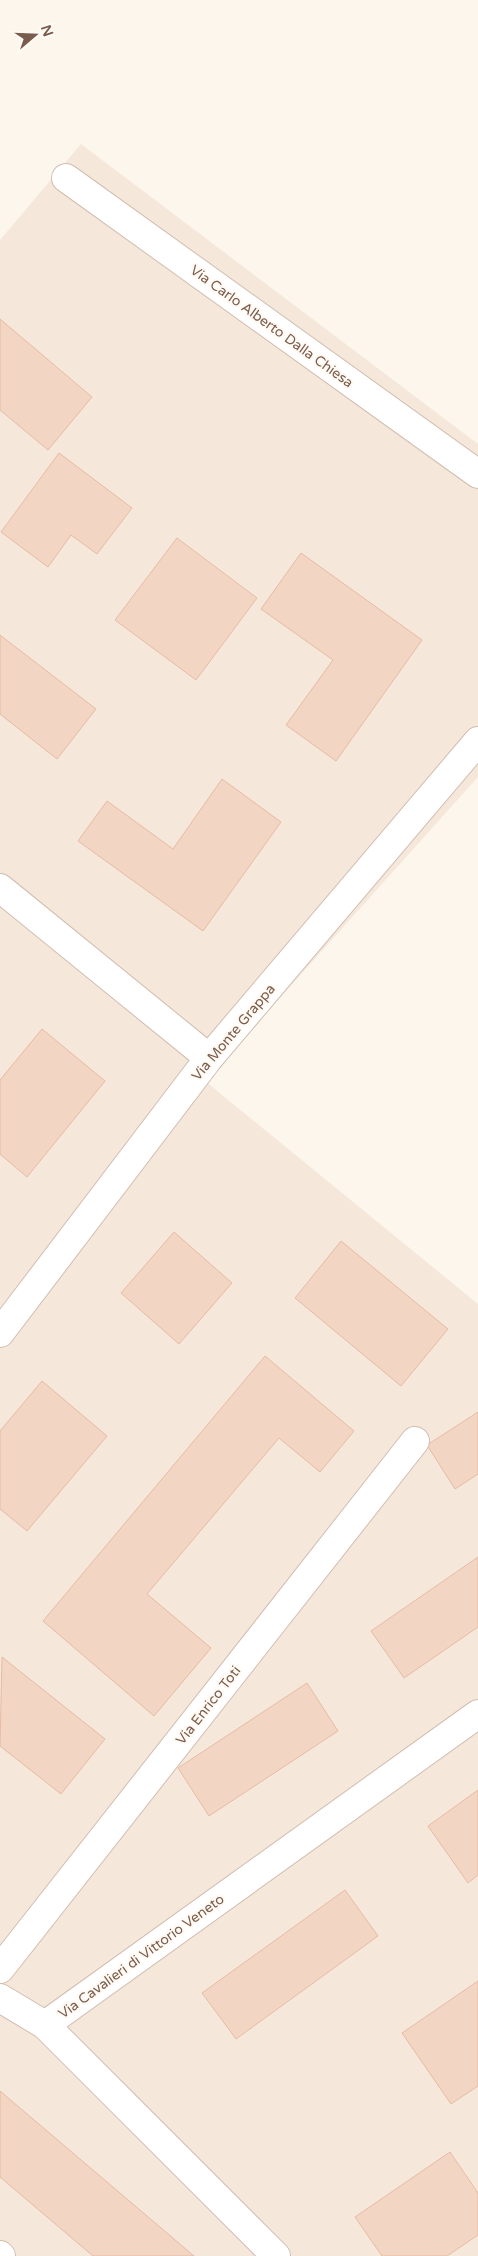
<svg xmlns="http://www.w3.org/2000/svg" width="478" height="2256" viewBox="0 0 478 2256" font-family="'Varela Round',sans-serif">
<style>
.residential{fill:#f5e8da}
.building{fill:#f3d5c3;stroke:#e6bba3}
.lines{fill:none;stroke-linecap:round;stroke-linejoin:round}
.minor-casing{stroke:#d1beb0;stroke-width:30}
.minor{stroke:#fff;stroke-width:28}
.labels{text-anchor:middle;stroke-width:4.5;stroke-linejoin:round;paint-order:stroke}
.street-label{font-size:14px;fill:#7a5c4d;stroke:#fffaf3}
</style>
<rect width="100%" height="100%" fill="#fdf6ec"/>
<!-- residential -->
<polygon class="residential" points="81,144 478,444 478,777 205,1081 478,1304 478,2256 0,2256 0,240"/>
<!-- building -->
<g class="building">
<polygon points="0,319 92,397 48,450 0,410"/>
<polygon points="59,453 132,508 97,554 71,535 48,567 1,532"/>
<polygon points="177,538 257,598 196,680 115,620"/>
<polygon points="301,553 422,640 336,761 286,725 333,660 261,609"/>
<polygon points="0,635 96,709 57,759 0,714"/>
<polygon points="222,779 281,822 203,931 78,841 107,801 173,849"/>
<polygon points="42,1029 105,1081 27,1177 0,1154 0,1080"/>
<polygon points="174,1232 232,1283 179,1344 121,1293"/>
<polygon points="341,1241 448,1329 401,1386 295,1298"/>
<polygon points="265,1356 354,1431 320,1472 279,1438 147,1594 211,1648 154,1716 43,1621"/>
<polygon points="42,1381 107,1436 27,1531 0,1509 0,1431"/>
<polygon points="478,1412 478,1474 455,1489 427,1445"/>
<polygon points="478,1557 478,1627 404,1678 371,1631"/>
<polygon points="2,1657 105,1739 61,1794 0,1746"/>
<polygon points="307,1683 338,1731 209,1816 178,1768"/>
<polygon points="478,1790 478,1875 468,1883 428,1826"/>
<polygon points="345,1890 378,1936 236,2039 202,1993"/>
<polygon points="478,1981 478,2086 451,2104 402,2033"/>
<polygon points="0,2091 194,2256 93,2256 0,2177"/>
<polygon points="450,2152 478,2193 478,2235 447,2256 382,2256 355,2217"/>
</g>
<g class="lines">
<!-- minor casing -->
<g class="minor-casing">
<g id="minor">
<polyline points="66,178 478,474"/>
<polyline points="0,888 209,1058"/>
<polyline points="0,1333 209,1058 478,741"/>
<polyline points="0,1969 415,1441"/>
<polyline points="0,1998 45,2025"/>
<polyline points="0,2255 1,2256"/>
<polyline points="276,2256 45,2025 478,1714"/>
</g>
</g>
<!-- minor -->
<use href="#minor" class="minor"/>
</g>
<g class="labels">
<!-- street labels -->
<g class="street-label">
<text transform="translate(272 326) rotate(36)" y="5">Via Carlo Alberto Dalla Chiesa</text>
<text transform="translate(233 1032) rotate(-50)" y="5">Via Monte Grappa</text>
<text transform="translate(208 1705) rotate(-52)" y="5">Via Enrico Toti</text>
<text transform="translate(141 1956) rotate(-36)" y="5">Via Cavalieri di Vittorio Veneto</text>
</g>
</g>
<!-- north arrow -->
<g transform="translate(35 35) rotate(71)" stroke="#fffaf3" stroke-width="4" paint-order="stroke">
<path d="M0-4L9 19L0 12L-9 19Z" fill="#7a5c4d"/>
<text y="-8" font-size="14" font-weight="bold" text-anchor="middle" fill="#7a5c4d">N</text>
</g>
</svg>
